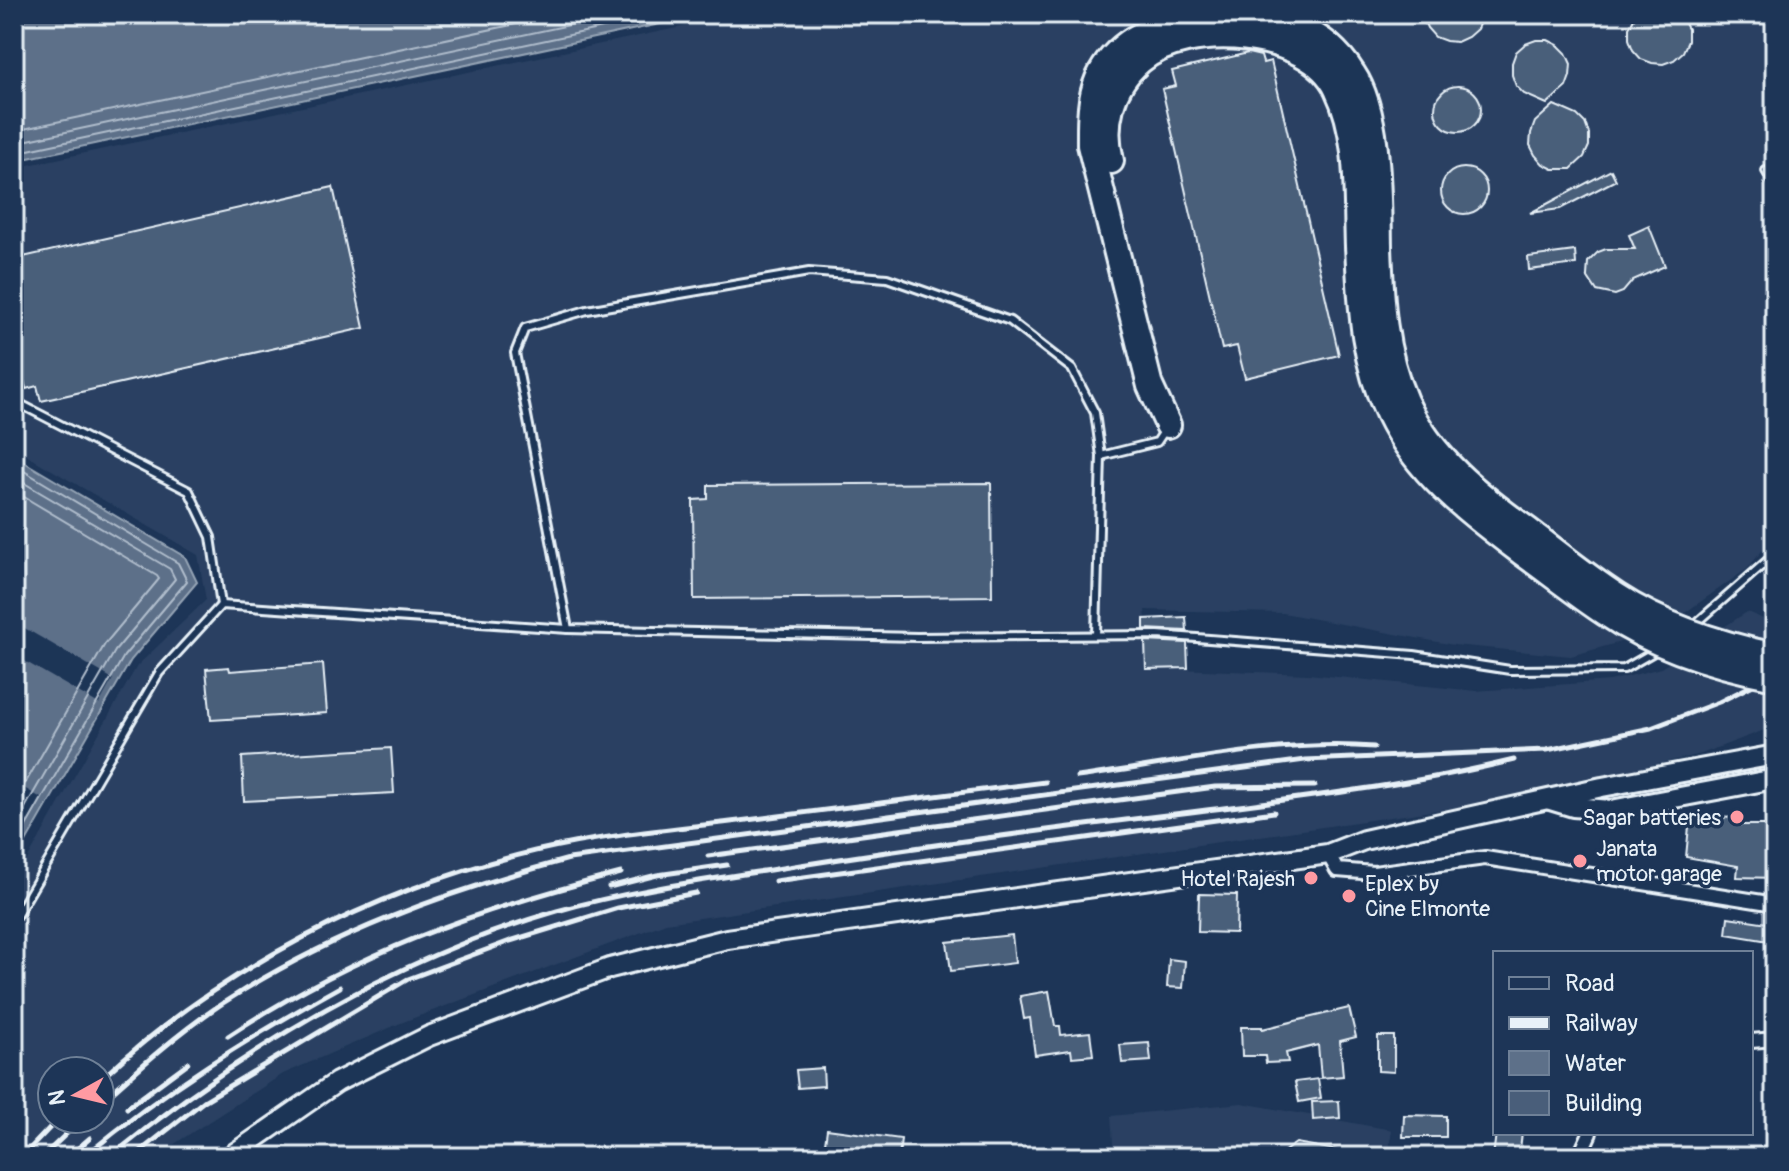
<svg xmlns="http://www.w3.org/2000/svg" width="1789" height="1171" viewBox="0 0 1789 1171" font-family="Pangolin,sans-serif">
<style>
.built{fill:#2a4162;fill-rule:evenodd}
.water{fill:#5d7089;stroke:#95a4b5;stroke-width:2}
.pier{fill:#1d3557}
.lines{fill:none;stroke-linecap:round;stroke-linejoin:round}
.shore{stroke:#b0bdcc;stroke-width:2}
.building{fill:#495e7a;stroke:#e8f1f8;stroke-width:2}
.lane-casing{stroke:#e8f1f8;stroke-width:12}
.street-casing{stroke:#e8f1f8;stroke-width:18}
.secondary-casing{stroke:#e8f1f8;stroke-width:24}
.highway-casing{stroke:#e8f1f8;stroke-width:30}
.lane{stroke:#1d3557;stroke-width:6}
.street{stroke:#1d3557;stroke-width:12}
.secondary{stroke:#1d3557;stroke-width:18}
.highway{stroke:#1d3557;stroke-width:24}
.rail{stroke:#e8f1f8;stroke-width:5}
.highway-bridge-casing{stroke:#e8f1f8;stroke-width:30;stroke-linecap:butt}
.highway-bridge{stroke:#1d3557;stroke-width:24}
.poi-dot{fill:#ff9aa2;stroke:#1d3557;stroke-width:3}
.labels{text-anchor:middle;stroke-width:7;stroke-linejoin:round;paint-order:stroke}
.poi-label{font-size:22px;fill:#e8f1f8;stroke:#1d3557;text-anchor:end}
</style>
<rect width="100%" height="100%" fill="#1d3557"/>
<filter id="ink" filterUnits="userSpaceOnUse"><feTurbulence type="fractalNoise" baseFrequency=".0125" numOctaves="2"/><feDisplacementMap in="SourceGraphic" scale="16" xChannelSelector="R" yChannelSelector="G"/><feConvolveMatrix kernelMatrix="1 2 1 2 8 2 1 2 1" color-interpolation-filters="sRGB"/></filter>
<g filter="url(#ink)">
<!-- built -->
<g class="built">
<path d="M 743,14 L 1775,14 L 1775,535 L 1747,569 L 1659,631 L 1571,656 L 1454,645 L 1283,613 L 1145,610 L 1151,668 L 1308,674 L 1476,691 L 1610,681 L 1661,668 L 1747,612 L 1775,624 L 1775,726 L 1701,754 L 1493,802 L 666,923 L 403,1022 L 283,1074 L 154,1157 L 14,1157 L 14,883 L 137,666 L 206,600 L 198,555 L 14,448 L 14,168 ZM 52,1071 L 100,1071 L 100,1119 L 52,1119 Z"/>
<polygon points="1242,1103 1392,1130 1388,1157 1114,1157 1111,1116"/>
</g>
<!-- water -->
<g class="water">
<polygon points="14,14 707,14 14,161"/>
<polygon points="14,456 185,557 197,582 131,660 14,863"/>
</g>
<!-- pier -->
<g class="pier">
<polygon points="14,622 113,679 99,704 14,655"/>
<polygon points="14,782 41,798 28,821 14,813"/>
</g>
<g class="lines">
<!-- shore -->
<g class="shore">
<polyline points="14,131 563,14"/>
<polyline points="14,143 621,14"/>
<polyline points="14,153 669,14"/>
<polyline points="14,465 178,563 187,581 124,656 14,847"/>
<polyline points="14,477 170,569 175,579 115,651 14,827"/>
<polyline points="14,491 157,576 159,579 105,644 14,803"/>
</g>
</g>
<!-- building -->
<g class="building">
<polygon points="1421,14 1483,14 1477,29 1468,37 1457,42 1446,41 1435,37 1427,28"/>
<polygon points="1636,14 1680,14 1688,29 1688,41 1683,52 1674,60 1663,64 1652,63 1641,59 1633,50 1629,39 1629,28"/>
<polygon points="1536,40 1548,40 1558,45 1566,53 1571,64 1570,76 1566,87 1547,104 1524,94 1516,86 1512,75 1512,63 1516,52 1525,44"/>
<polygon points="1248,53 1261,56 1263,63 1271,61 1339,355 1245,378 1237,346 1222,349 1162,89 1176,86 1172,71"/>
<circle cx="1458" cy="109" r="23"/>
<polygon points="1554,105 1577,115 1585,123 1589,134 1589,146 1584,157 1571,169 1553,169 1543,164 1535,155 1530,145 1531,133 1535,122"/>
<circle cx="1464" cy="191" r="23"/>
<polygon points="1611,170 1616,180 1560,209 1530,213"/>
<polygon points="333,187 364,328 41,401 37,386 26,389 14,337 14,259"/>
<polygon points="1649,226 1665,266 1633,280 1623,292 1615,295 1597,291 1587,276 1588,262 1598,252 1606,249 1635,249 1629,235"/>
<polygon points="1575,251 1576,264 1529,270 1528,257"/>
<polygon points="991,483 992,596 694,599 693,500 708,499 708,485"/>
<polygon points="1186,617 1187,631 1144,629 1144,619"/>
<polygon points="1145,641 1187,643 1188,668 1146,669"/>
<polygon points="323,664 327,713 211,720 206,669 229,667 230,671"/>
<polygon points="391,748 394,793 244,801 242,757"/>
<polygon points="1690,816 1735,818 1735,825 1775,825 1775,878 1737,877 1738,866 1686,857"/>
<polygon points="1199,894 1237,895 1236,933 1198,932"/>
<polygon points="1728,917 1775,924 1775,942 1726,934"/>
<polygon points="1012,935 1015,963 951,971 947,942"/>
<polygon points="1169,959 1185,961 1183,988 1167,987"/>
<polygon points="1049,991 1055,1026 1060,1026 1061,1035 1090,1032 1093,1055 1072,1057 1071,1050 1035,1055 1030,1018 1024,1019 1020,996"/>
<polygon points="1349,1008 1356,1037 1340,1041 1343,1076 1321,1078 1318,1045 1286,1053 1288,1062 1266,1063 1265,1056 1242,1056 1241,1027 1262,1027 1262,1029"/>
<polygon points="1378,1036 1394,1036 1394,1072 1378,1071"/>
<polygon points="1149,1043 1151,1061 1122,1063 1120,1045"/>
<polygon points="823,1068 824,1086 798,1088 796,1070"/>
<polygon points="1318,1079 1321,1098 1299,1102 1295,1082"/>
<polygon points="1339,1101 1340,1118 1313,1120 1312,1102"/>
<polygon points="1404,1115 1446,1116 1446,1137 1403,1137"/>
<polygon points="827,1129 901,1139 899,1157 871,1157 824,1151"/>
<polygon points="1496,1133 1522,1133 1519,1157 1493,1157"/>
<polygon points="1296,1143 1336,1150 1335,1157 1276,1157"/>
</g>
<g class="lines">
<!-- lane casing -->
<g class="lane-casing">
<g id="lane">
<polyline points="1766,171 1775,186"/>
<polyline points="22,405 189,491 211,537 221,605"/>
<polyline points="1101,456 1157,442 1165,430"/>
<polyline points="1692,627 1775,554"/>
<polyline points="568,629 515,353 525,328 587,310 809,272 887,278 1010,321 1072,369 1095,413 1101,456 1096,635"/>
<polyline points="14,920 159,673 221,605 568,629 917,637 1158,635 1414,655 1510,670 1624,669 1659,649"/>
</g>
</g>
<!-- street casing -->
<g class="street-casing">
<g id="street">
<polyline points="1328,854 1337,870 1374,873 1485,858 1775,904"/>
<polyline points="1751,1041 1775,1039"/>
<polyline points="1579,1157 1590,1133"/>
</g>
</g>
<!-- secondary casing -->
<g class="secondary-casing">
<g id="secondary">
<polyline points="1550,800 1573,807 1611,810 1775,779"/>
<polyline points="229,1157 337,1082 429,1036 610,968 727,939 1328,854 1364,840 1602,787 1775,755"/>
</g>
</g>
<!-- highway casing -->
<g class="highway-casing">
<g id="highway">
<path d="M 1111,161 C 1102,125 1110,87 1140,61 C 1186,21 1309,29 1337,89 C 1360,136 1356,195 1358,246"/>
<path d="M 1168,425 L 1150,386 L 1090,145 C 1090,123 1089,100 1098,79 C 1129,11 1238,4 1299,28 C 1322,37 1340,53 1353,74 C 1380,114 1378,199 1379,247"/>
</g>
</g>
<!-- lane -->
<use href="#lane" class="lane"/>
<!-- street -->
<use href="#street" class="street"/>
<!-- secondary -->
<use href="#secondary" class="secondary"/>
<!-- highway -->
<use href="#highway" class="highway"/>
<!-- rail -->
<g class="rail">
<path d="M 1077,777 C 1172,764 1279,739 1374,747"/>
<polyline points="708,856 1215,787 1315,786"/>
<polyline points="775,881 1274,812"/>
<polyline points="609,887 657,875 727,865"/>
<path d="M 228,1036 C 352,954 478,909 621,873"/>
<path d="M 100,1080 C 221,968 375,889 535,851 C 602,835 671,829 739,821 C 841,808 943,795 1045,782"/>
<path d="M 100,1103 C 139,1068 179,1032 223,1003 C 329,934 448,891 569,859 L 1305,760 L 1547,750 L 1651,728 L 1719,702 L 1775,674"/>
<polyline points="127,1108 188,1063"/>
<polyline points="22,1157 58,1119"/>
<polyline points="42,1157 82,1119"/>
<polyline points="68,1157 90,1138"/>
<path d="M 84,1157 C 165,1089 248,1038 340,987"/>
<path d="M 110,1157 C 243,1049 391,959 557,911 C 627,891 699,881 770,870 C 910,847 1050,829 1191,812 C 1299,798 1408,786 1514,760"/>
<polyline points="133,1157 204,1101 408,979 510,941 618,908 696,893"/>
</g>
<!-- highway-bridge casing -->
<g class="highway-bridge-casing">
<g id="highway-bridge">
<path d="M 1358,246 C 1361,304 1362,359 1388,413 C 1417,474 1468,512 1521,552 C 1549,572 1576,594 1605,613 C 1655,647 1716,666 1775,677"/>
<path d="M 1379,247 C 1381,300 1383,351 1405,401 C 1432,459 1479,495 1529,531 C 1558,553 1586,576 1617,596 C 1664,627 1720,644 1775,656"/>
</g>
</g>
<!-- highway-bridge -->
<use href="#highway-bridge" class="highway-bridge"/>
</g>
</g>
<!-- markers -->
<g class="poi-dot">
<circle cx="1737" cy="817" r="8"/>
<circle cx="1580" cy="861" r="8"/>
<circle cx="1311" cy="878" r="8"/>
<circle cx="1349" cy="896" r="8"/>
</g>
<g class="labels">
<!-- poi labels -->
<g class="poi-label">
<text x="1721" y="825">Sagar batteries</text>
<text x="1596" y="856" text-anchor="start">Janata<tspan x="1596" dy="25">motor garage</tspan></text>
<text x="1295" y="886">Hotel Rajesh</text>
<text x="1365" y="891" text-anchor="start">Eplex by<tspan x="1365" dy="25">Cine Elmonte</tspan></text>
</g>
</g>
<!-- margin -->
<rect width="1789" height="1171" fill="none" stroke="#1d3557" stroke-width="48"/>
<rect x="24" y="24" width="1741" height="1123" fill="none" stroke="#e8f1f8" stroke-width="3" filter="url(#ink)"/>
<!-- legend -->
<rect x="1493" y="951" width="260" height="184" fill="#1d3557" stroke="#6e8097" stroke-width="2"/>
<rect x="1509" y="977" width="40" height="12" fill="#1d3557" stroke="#6e8097" stroke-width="2"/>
<text x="1565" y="991" font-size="24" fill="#e8f1f8">Road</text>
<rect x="1509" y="1017" width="40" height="12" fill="#e8f1f8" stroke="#6e8097" stroke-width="2"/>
<text x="1565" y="1031" font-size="24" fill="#e8f1f8">Railway</text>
<rect x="1509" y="1051" width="40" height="24" fill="#5d7089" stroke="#6e8097" stroke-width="2"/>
<text x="1565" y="1071" font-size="24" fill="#e8f1f8">Water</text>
<rect x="1509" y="1091" width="40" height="24" fill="#495e7a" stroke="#6e8097" stroke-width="2"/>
<text x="1565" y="1111" font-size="24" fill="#e8f1f8">Building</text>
<!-- north arrow -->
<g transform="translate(76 1095) rotate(262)"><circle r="38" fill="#1d3557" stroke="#6e8097" stroke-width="2"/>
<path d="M0-6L14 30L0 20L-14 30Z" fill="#ff9aa2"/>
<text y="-12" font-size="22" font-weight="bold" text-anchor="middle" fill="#e8f1f8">N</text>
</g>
</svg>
